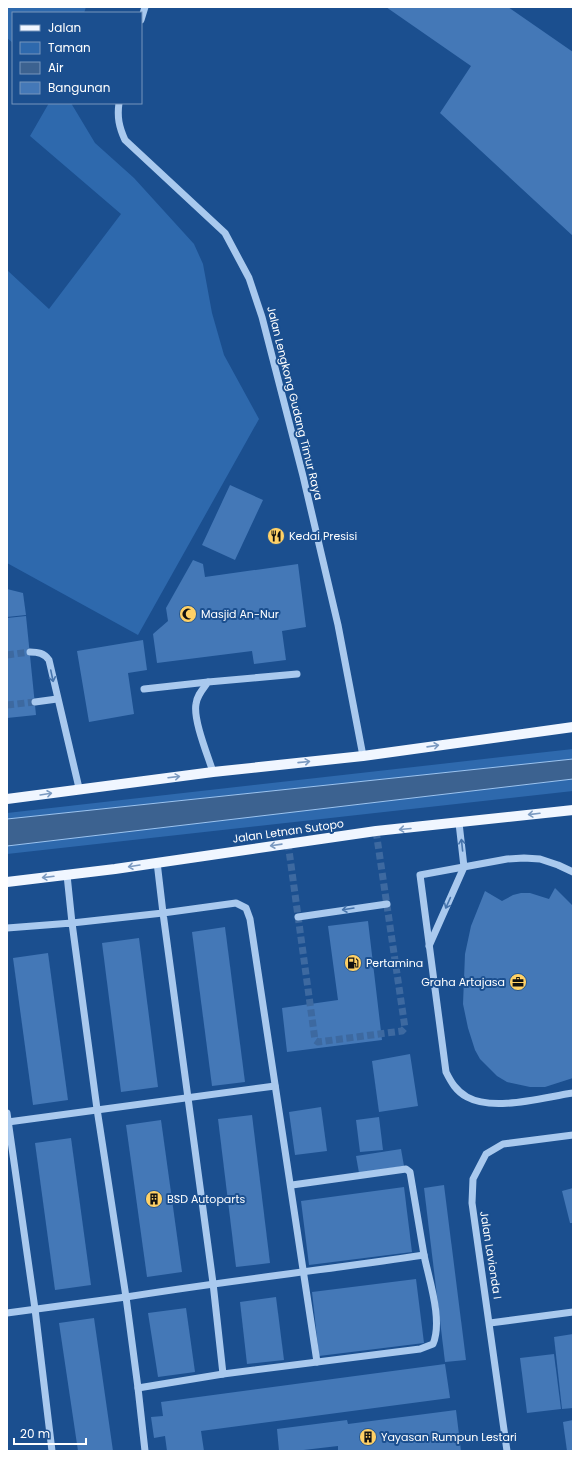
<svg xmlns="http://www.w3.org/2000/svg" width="580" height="1458" viewBox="0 0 580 1458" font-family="Poppins,sans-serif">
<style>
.green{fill:#2e69ad}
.water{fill:#3c6290;stroke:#9cc4f0}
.building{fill:#4478b7}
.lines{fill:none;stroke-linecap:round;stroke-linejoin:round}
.minor-tunnel{stroke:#3d69a0;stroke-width:7;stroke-dasharray:7 3.5;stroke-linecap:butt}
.minor{stroke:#a9c9ee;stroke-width:7}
.major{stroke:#f0f6ff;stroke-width:10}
.oneway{stroke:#4674ac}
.oneway2{stroke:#7b9ac1}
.labels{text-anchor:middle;stroke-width:4;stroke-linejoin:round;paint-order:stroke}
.street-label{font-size:11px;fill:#fff;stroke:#1b4f8f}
.poi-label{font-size:11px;fill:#fff;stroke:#1b4f8f;text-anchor:start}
</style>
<rect width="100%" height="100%" fill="#1b4f8f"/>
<!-- green -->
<g class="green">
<polygon points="8,7 86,7 84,13 13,13 13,43 7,38"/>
<polygon points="49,103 71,103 95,143 134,178 194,244 203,264 212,313 224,355 259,419 138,635 7,563 7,270 49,309 121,214 30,136"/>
<polygon points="573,749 573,759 7,819 7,813"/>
<polygon points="573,779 573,791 7,854 7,846"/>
</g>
<!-- water -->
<polygon class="water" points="573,759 573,779 7,846 7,819"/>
<!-- building -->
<g class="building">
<polygon points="386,7 508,7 573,52 573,236 440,113 471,66"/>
<polygon points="230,485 263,500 235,560 202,545"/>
<polygon points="193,560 203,564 205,577 298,564 306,627 282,631 286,660 254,664 252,651 157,663 153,634 168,621 166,608"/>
<polygon points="7,589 23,593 26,615 7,617"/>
<polygon points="26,616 36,715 7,718 7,618"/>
<polygon points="143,640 147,670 128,673 134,714 89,722 77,651"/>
<polygon points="555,888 573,906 573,1078 545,1087 530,1087 507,1082 497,1076 480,1059 475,1050 468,1028 463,1004 465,954 471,926 485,891 502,901 513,895 521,893 530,893 549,899"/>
<polygon points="368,921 382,1040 287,1052 282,1008 338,1000 328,926"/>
<polygon points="225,927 245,1082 212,1086 192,932"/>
<polygon points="139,938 158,1087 121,1092 102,943"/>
<polygon points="48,953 68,1100 33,1105 13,958"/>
<polygon points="410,1054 418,1106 379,1112 372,1061"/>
<polygon points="321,1107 327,1151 295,1155 289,1112"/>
<polygon points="252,1115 270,1263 236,1267 218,1119"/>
<polygon points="379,1117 383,1150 360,1152 356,1120"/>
<polygon points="161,1120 182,1272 147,1277 126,1125"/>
<polygon points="71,1138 91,1285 55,1290 35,1143"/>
<polygon points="401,1149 404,1166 359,1173 356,1156"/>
<polygon points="444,1185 466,1360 445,1362 424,1188"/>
<polygon points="404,1187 412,1252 309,1265 301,1201"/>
<polygon points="573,1188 573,1223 570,1223 562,1191"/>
<polygon points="416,1279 424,1343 319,1356 312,1292"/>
<polygon points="276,1297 284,1360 247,1364 240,1302"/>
<polygon points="186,1308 195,1372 158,1377 148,1313"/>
<polygon points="94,1318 113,1451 78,1451 59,1323"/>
<polygon points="573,1334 573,1408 562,1409 554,1337"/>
<polygon points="554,1354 561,1409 527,1413 520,1358"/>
<polygon points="445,1364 450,1398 201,1431 204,1451 167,1451 165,1436 154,1438 151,1417 163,1416 161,1402"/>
<polygon points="456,1410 461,1451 338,1451 338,1446 295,1451 279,1451 277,1429 347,1420 348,1424"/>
<polygon points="573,1420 573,1451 567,1451 563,1422"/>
</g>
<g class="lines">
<!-- minor-tunnel -->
<g class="minor-tunnel">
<polyline points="7,655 30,652"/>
<polyline points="7,705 35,702"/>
<polyline points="288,843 315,1040 318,1042 402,1031 405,1028 376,831"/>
</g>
<!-- minor -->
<g class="minor">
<polyline points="141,20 145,7"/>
<path d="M 119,103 C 117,117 119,127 125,140 L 225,233 L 249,278 L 262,317 L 303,476 L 338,625 L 363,756"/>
<path d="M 30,652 C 38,652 44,653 49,660 L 79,788"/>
<polyline points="144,689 208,682"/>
<polyline points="35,702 57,699"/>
<path d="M 213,772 C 208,756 193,720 196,704 C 197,695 203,689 208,682 L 297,674"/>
<path d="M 573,872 L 558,865 L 540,859 L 524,858 L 507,859 L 420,875 L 446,1072 C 451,1082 456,1091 467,1097 C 494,1112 544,1097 573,1093"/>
<polyline points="67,875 72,923 163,913 157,862"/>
<polyline points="298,917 387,904"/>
<path d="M 7,928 L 72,923 L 97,1109 L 126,1297 C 225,1281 325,1270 424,1255 C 429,1280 443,1320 433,1344 L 420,1349 L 223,1374 L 138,1388 L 145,1451"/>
<polyline points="429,946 464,867 459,823"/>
<polyline points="7,1113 35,1309 52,1451"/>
<polyline points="8,1122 275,1086"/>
<polyline points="292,1185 406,1169 410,1172 424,1255"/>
<polyline points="7,1313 126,1297 138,1388"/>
<polyline points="490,1323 573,1312"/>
<polyline points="223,1374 213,1283 163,913 236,903 246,908 250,919 317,1362"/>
<polyline points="507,1451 472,1203 473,1179 486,1154 503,1144 573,1135"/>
</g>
<!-- major -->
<g class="major">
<polyline points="7,799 213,772 363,756 573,727"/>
<polyline points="7,882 115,869 376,831 573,810"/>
</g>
</g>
<!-- one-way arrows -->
<defs><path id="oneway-shaft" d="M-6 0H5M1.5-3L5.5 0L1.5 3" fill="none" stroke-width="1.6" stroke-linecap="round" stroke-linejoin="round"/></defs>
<g class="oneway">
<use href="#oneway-shaft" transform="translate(52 676) rotate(78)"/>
<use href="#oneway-shaft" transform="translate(462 845) rotate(-96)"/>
<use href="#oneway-shaft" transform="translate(448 903) rotate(114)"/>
<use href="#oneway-shaft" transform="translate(348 909) rotate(171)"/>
</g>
<g class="oneway2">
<use href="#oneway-shaft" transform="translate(433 746) rotate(-8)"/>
<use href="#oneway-shaft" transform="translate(304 762) rotate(-6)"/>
<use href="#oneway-shaft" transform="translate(174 777) rotate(-7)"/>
<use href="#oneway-shaft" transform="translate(46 794) rotate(-9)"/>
<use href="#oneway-shaft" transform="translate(534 814) rotate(173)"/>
<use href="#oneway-shaft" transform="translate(405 829) rotate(175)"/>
<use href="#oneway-shaft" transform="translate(276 845) rotate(172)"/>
<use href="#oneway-shaft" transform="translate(134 866) rotate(171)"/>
<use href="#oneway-shaft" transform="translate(48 877) rotate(173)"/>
</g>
<!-- icons -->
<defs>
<g id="restaurant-disc" transform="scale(0.9)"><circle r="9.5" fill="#ffd166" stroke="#1b4f8f"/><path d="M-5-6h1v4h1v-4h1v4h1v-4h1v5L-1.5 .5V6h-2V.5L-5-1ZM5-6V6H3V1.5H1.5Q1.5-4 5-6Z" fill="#111"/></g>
<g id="mosque-disc" transform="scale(0.9)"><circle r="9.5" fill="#ffd166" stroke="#1b4f8f"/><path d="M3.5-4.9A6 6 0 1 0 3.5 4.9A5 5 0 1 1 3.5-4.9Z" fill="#111"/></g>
<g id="fuel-disc" transform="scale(0.9)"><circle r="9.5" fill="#ffd166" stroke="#1b4f8f"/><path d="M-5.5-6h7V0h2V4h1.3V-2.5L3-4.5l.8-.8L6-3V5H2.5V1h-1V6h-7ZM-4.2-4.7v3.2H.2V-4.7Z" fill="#111"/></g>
<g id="office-disc" transform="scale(0.9)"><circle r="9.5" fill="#ffd166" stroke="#1b4f8f"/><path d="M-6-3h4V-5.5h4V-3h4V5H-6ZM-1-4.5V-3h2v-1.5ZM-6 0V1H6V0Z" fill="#111"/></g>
<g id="building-disc" transform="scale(0.9)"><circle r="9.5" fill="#ffd166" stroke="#1b4f8f"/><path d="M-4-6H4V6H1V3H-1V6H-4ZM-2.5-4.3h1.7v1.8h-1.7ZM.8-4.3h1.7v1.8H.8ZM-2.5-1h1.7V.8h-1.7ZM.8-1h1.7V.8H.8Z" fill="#111"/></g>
</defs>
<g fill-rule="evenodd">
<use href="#restaurant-disc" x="276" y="536"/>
<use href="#mosque-disc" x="188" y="614"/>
<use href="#fuel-disc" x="353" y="963"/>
<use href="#office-disc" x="518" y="982"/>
<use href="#building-disc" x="154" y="1199"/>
<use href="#building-disc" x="368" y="1437"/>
</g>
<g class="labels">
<!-- street labels -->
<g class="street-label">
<text transform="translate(295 403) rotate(76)" y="4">Jalan Lengkong Gudang Timur Raya</text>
<text transform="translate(288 831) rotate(-8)" y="4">Jalan Letnan Sutopo</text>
<text transform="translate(491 1255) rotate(81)" y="4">Jalan Lavionda I</text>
</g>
<!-- poi labels -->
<g class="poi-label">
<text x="289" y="540">Kedai Presisi</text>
<text x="201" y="618">Masjid An-Nur</text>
<text x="366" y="967">Pertamina</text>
<text x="505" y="986" text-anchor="end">Graha Artajasa</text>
<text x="167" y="1203">BSD Autoparts</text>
<text x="381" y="1441">Yayasan Rumpun Lestari</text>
</g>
</g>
<!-- border -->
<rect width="580" height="1458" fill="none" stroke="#ffffff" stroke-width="16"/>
<!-- legend -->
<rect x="12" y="12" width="130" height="92" fill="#1b4f8f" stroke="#7695bc"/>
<rect x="20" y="25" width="20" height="6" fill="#f0f6ff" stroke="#7695bc"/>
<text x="48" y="32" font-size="12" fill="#ffffff">Jalan</text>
<rect x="20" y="42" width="20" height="12" fill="#2e69ad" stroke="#7695bc"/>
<text x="48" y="52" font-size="12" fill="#ffffff">Taman</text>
<rect x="20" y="62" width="20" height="12" fill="#3c6290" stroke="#7695bc"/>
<text x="48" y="72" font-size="12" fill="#ffffff">Air</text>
<rect x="20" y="82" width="20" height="12" fill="#4478b7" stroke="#7695bc"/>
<text x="48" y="92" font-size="12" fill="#ffffff">Bangunan</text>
<!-- scale -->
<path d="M14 1438v6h72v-6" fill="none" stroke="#ffffff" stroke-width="2"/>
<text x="20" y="1438" font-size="12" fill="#ffffff" stroke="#1b4f8f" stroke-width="3" paint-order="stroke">20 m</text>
</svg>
